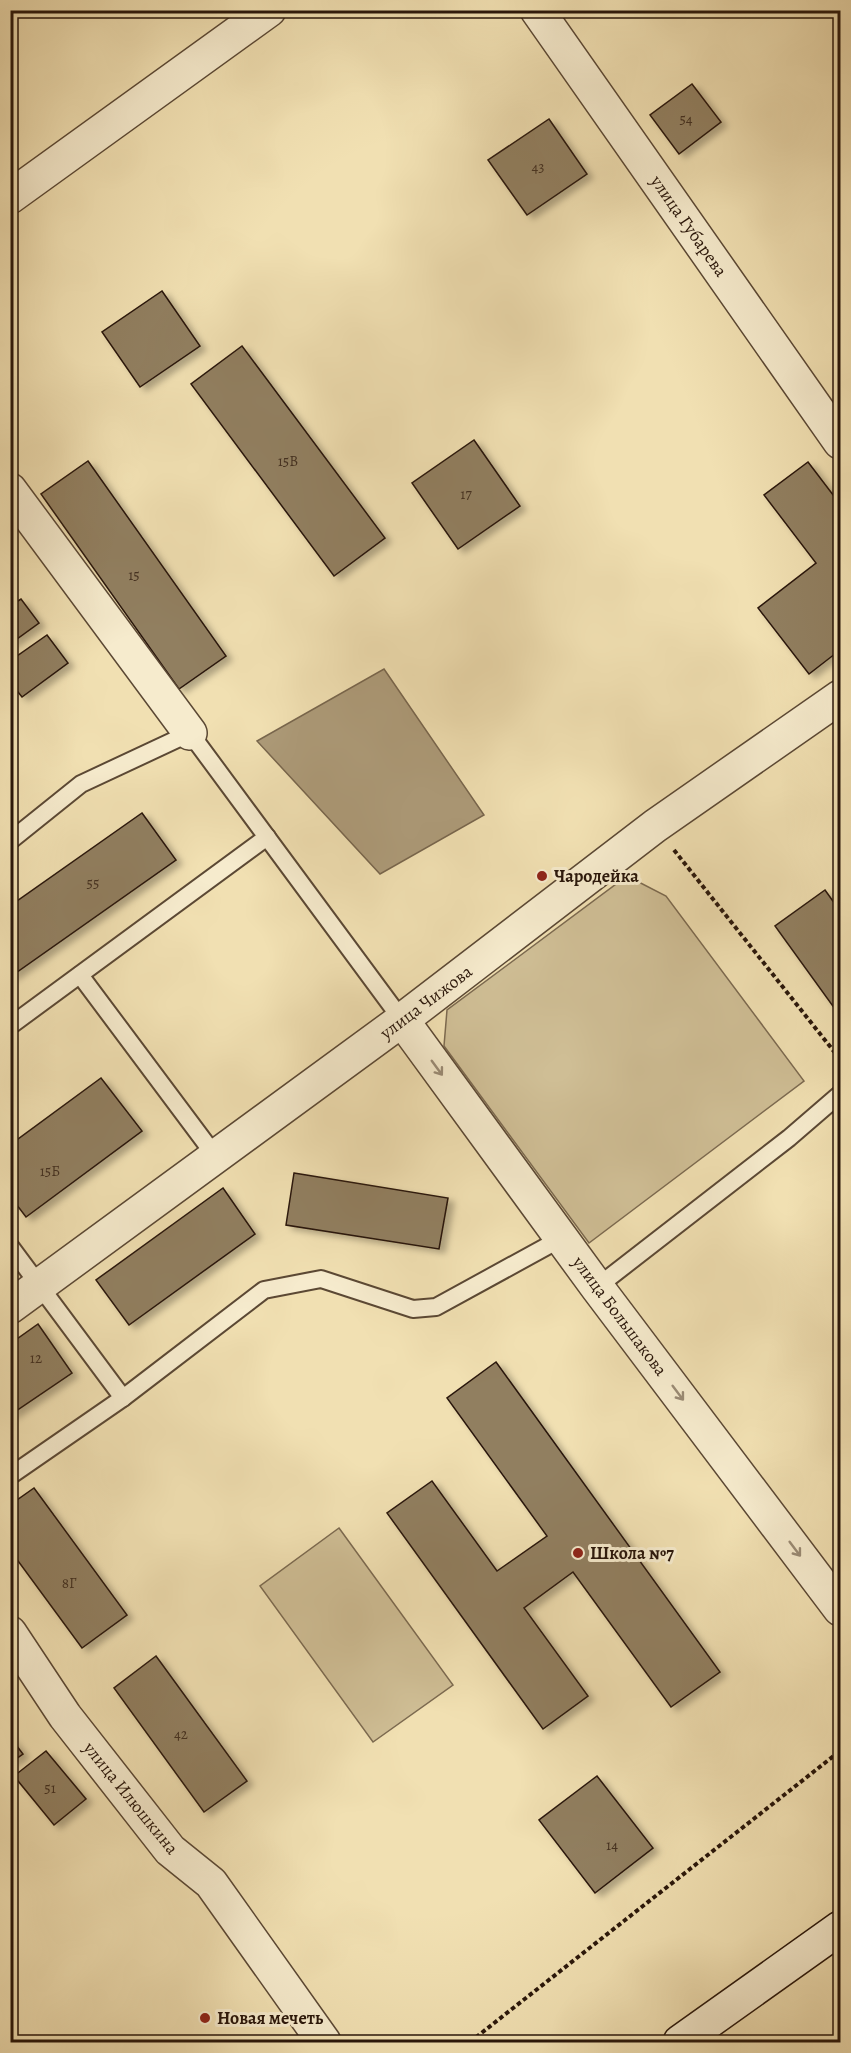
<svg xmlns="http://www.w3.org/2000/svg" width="851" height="2053" viewBox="0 0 851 2053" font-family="Alegreya,serif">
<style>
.green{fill:#cfbe95;stroke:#7c6a50;stroke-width:1.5}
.water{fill:#ad9b79;stroke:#78664d;stroke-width:1.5}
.building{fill:#917f61;stroke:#29160a;stroke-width:1.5;filter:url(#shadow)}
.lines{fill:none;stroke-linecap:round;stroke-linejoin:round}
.lane-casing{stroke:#5b4834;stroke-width:20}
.street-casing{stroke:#5b4834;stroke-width:36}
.secondary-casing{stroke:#29160a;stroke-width:36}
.path{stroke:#29160a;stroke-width:4;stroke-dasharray:4.5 3;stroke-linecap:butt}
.lane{stroke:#f6ebcd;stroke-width:16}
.street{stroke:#f6ebcd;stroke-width:33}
.secondary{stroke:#f6ebcd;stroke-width:33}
.oneway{stroke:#9a8b75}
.poi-dot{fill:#8f2418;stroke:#f6ebcd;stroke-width:2}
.labels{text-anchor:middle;stroke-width:6;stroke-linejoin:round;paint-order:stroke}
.number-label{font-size:15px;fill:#433020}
.street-label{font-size:18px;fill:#29160a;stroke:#f6ebcd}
.poi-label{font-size:18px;font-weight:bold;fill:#29160a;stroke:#f6ebcd;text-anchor:start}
</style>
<defs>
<filter id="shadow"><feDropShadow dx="6" dy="4" stdDeviation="3" flood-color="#0004"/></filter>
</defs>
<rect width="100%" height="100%" fill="#f1e0b2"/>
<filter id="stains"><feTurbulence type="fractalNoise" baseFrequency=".00333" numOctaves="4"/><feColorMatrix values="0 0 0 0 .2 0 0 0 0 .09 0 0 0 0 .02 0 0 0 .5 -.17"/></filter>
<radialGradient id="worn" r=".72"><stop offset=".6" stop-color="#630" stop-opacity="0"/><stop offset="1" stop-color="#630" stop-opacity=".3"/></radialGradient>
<!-- green -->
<g class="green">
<polygon points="627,876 666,896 804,1081 589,1243 444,1046 447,1010"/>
<polygon points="339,1528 453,1685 373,1742 260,1586"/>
</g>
<!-- water -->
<polygon class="water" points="384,669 484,815 380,874 257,741"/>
<!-- building -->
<g class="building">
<polygon points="692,84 721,122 679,154 650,115"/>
<polygon points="549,119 587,174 527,215 488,160"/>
<polygon points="162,291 200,346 140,387 102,332"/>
<polygon points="242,346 385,538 334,576 191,384"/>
<polygon points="474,440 520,506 458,549 412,483"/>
<polygon points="88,461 226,656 179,689 41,494"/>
<polygon points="808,462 840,504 840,650 809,674 758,608 816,563 764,495"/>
<polygon points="21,599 39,623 10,644 10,606"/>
<polygon points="47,635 68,663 22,697 10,682 10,661"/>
<polygon points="142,813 176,860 10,977 10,906"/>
<polygon points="825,890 840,911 840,1016 775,926"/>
<polygon points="101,1078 142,1131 26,1217 10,1196 10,1145"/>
<polygon points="294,1173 448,1198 439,1249 286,1225"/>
<polygon points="223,1188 255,1234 129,1325 96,1280"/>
<polygon points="38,1324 72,1373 10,1415 10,1344"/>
<polygon points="496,1362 720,1672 671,1707 573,1572 524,1608 588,1696 543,1729 387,1513 432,1481 497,1571 547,1536 447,1398"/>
<polygon points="34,1488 127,1615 82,1648 10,1550 10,1505"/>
<polygon points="156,1656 247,1781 204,1812 114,1688"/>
<polygon points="10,1737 23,1754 10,1763"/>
<polygon points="46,1751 86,1799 54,1825 14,1776"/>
<polygon points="597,1776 653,1848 595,1893 539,1820"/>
</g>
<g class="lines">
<!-- lane casing -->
<g class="lane-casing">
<g id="lane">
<polyline points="10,841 81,784 190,733 402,1020"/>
<polyline points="80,975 216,1157"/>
<polyline points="10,1026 267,837"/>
<polyline points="10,1246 123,1398 264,1290 321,1279 413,1309 436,1307 562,1238"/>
<polyline points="597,1287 789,1138 840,1094"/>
<polyline points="10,1476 123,1398"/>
</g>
</g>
<!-- street casing -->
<g class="street-casing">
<g id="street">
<polyline points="537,10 840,442"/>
<polyline points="10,197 269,10"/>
<polyline points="10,490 190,733"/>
<polyline points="402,1020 597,1287 840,1609"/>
<polyline points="10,1307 402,1020 655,826 840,697"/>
<polyline points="10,1633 65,1716 170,1850 211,1883 324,2042"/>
</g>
</g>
<!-- secondary casing -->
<g class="secondary-casing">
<polyline id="secondary" points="680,2042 840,1928"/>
</g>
<!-- path -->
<g class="path">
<polyline points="674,850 840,1059"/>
<polyline points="470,2042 840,1751"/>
</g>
<!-- lane -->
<use href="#lane" class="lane"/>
<!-- street -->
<use href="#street" class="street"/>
<!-- secondary -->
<use href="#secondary" class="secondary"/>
</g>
<!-- one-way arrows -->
<defs><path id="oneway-shaft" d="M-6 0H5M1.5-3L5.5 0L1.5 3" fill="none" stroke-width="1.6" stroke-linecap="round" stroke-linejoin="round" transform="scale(1.5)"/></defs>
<g class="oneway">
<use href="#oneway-shaft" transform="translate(437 1068) rotate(54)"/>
<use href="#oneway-shaft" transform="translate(678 1393) rotate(53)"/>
<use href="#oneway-shaft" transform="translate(795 1549) rotate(53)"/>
</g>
<!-- markers -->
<g class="poi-dot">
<circle cx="542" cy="876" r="6"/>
<circle cx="578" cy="1553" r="6"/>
<circle cx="205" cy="2018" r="6"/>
</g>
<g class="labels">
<!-- number labels -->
<g class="number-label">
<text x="686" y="124">54</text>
<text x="538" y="172">43</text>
<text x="288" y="466">15В</text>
<text x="466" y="499">17</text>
<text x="134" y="580">15</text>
<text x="93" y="888">55</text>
<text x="50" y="1176">15Б</text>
<text x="36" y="1363">12</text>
<text x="69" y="1588">8Г</text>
<text x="181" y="1739">42</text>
<text x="50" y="1793">51</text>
<text x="612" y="1850">14</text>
</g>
<!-- street labels -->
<g class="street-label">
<text transform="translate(689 226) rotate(55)" y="6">улица Губарева</text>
<text transform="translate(426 1002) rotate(-37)" y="6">улица Чижова</text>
<text transform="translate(620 1316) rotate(53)" y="6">улица Большакова</text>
<text transform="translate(131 1798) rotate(51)" y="6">улица Илюшкина</text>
</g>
<!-- poi labels -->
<g class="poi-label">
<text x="554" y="882">Чародейка</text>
<text x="590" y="1559">Школа №7</text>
<text x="217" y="2024">Новая мечеть</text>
</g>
</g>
<!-- margin -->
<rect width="851" height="2053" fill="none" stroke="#f1e0b2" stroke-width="36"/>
<rect x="12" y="12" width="827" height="2029" fill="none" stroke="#29160a" stroke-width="3"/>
<rect x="18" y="18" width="815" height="2017" fill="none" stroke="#29160a" stroke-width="1.5"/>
<rect width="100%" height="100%" filter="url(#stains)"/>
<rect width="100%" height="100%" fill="url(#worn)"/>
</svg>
